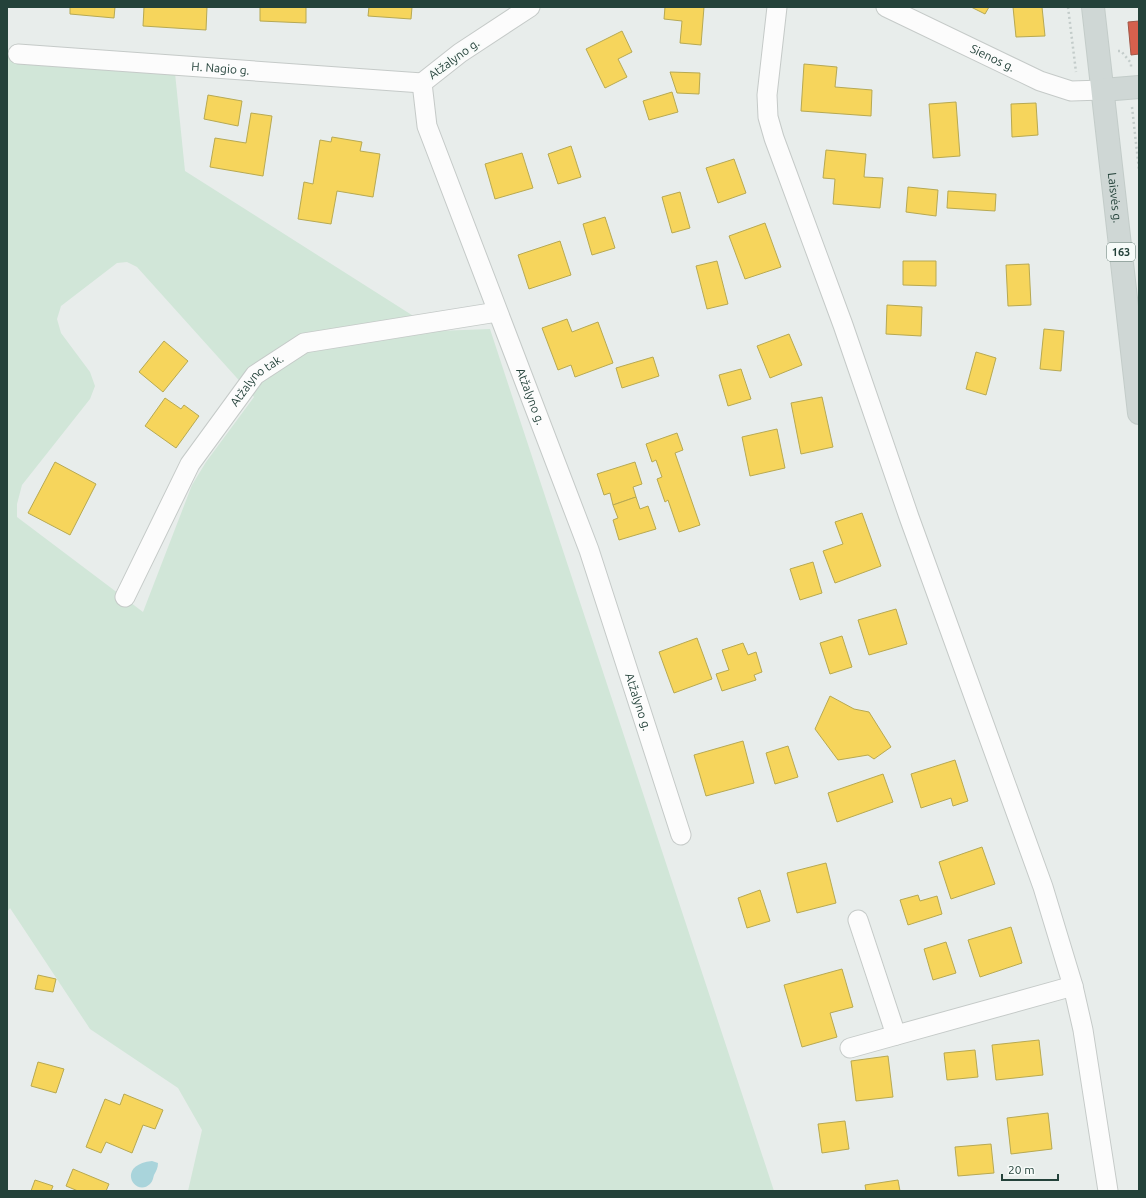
<svg xmlns="http://www.w3.org/2000/svg" width="1146" height="1198" viewBox="0 0 1146 1198" font-family="Ubuntu,sans-serif">
<style>
.green{fill:#d1e6d8;fill-rule:evenodd}
.water{fill:#a9d4db}
.homes{fill:#f6d55c;stroke:#b7a952}
.shops{fill:#d6604d;stroke:#a15747}
.lines{fill:none;stroke-linecap:round;stroke-linejoin:round}
.minor-casing{stroke:#c5cac8;stroke-width:21}
.major-casing{stroke:#c3ccc9;stroke-width:24}
.path{stroke:#c3ccca;stroke-width:2.5;stroke-dasharray:2 3;stroke-linecap:butt}
.minor{stroke:#fcfcfc;stroke-width:19}
.major{stroke:#cfd7d5;stroke-width:22}
.labels{text-anchor:middle;stroke-width:4;stroke-linejoin:round;paint-order:stroke}
.shield{fill:#f7fbf9;stroke:#637a73;stroke-width:1}
.shield-label{font-size:11px;font-weight:bold;fill:#24423a}
.street-label{font-size:12px;fill:#24423a;stroke:#f7fbf9}
</style>
<rect width="100%" height="100%" fill="#e8edeb"/>
<!-- green -->
<path class="green" d="M 7,55 L 175,73 L 185,171 L 437,331 L 490,329 L 774,1191 L 188,1191 L 202,1130 L 178,1088 L 90,1029 L 10,908 L 7,912 ZM 127,262 L 137,267 L 254,397 L 206,462 L 192,485 L 143,612 L 17,517 L 17,504 L 22,485 L 90,399 L 95,386 L 90,372 L 61,333 L 57,319 L 61,306 L 117,263 Z"/>
<!-- water -->
<path class="water" d="M 152,1161 L 158,1163 C 158,1168 156,1171 154,1175 C 153,1178 153,1181 150,1184 C 135,1198 115,1165 152,1161 Z"/>
<!-- homes -->
<g class="homes">
<polygon points="70,7 115,7 114,18 70,14"/>
<polygon points="144,7 207,7 206,30 143,26"/>
<polygon points="260,7 306,7 306,23 260,21"/>
<polygon points="369,7 412,7 411,19 368,16"/>
<polygon points="665,7 704,7 701,45 680,43 682,21 664,19"/>
<polygon points="971,7 989,7 985,14"/>
<polygon points="1013,7 1042,7 1045,36 1016,37"/>
<polygon points="622,31 632,52 618,59 627,77 605,88 586,49"/>
<polygon points="804,64 837,67 835,87 872,90 871,116 801,111"/>
<polygon points="670,72 700,73 699,94 677,93"/>
<polygon points="672,92 678,112 649,120 643,101"/>
<polygon points="208,95 242,101 238,126 204,119"/>
<polygon points="956,102 960,156 933,158 929,104"/>
<polygon points="1036,103 1038,135 1012,137 1011,104"/>
<polygon points="251,113 272,116 263,176 210,167 215,138 246,143"/>
<polygon points="332,137 362,142 360,151 380,154 373,197 337,191 331,224 298,219 304,182 313,184 320,140 331,142"/>
<polygon points="571,146 581,177 558,184 548,154"/>
<polygon points="826,150 866,154 864,177 883,178 880,208 833,204 835,179 823,178"/>
<polygon points="522,153 533,188 495,199 485,164"/>
<polygon points="734,159 746,193 718,203 706,168"/>
<polygon points="908,187 938,190 936,216 906,212"/>
<polygon points="948,191 996,194 995,211 947,208"/>
<polygon points="680,192 690,228 672,233 662,197"/>
<polygon points="605,217 615,248 592,255 583,224"/>
<polygon points="765,223 781,267 745,279 729,236"/>
<polygon points="560,241 571,275 529,289 518,255"/>
<polygon points="717,261 728,304 707,309 696,266"/>
<polygon points="903,261 936,261 936,286 903,285"/>
<polygon points="1029,264 1031,305 1008,306 1006,265"/>
<polygon points="887,305 922,307 921,336 886,334"/>
<polygon points="567,319 572,332 598,322 613,363 575,377 571,365 558,370 542,328"/>
<polygon points="1044,329 1064,331 1061,371 1040,369"/>
<polygon points="789,334 802,365 770,378 757,346"/>
<polygon points="164,341 188,361 163,392 139,372"/>
<polygon points="976,352 996,358 986,395 966,389"/>
<polygon points="653,357 659,376 622,388 616,368"/>
<polygon points="741,369 751,399 728,406 719,375"/>
<polygon points="822,397 833,447 801,454 791,403"/>
<polygon points="165,398 181,409 184,405 199,416 176,448 145,426"/>
<polygon points="777,429 785,468 750,476 742,437"/>
<polygon points="677,433 683,450 675,453 700,525 679,532 668,500 665,502 657,479 662,477 656,460 652,462 646,444"/>
<polygon points="55,462 96,484 70,535 28,513"/>
<polygon points="635,462 642,484 633,487 636,497 613,505 610,493 604,495 597,474"/>
<polygon points="636,497 640,509 648,506 656,529 619,540 613,520 618,518 613,505"/>
<polygon points="862,513 881,566 835,583 823,551 843,544 835,522"/>
<polygon points="813,562 822,593 800,600 790,569"/>
<polygon points="896,609 907,644 869,655 858,620"/>
<polygon points="842,636 852,667 830,674 820,643"/>
<polygon points="697,638 712,679 674,693 659,652"/>
<polygon points="743,643 748,655 756,652 762,672 754,675 756,680 722,691 716,674 729,670 722,650"/>
<polygon points="830,696 854,709 869,712 891,747 874,759 868,755 838,760 815,729"/>
<polygon points="743,741 754,783 706,796 694,755"/>
<polygon points="788,746 798,777 775,784 766,753"/>
<polygon points="955,760 968,801 953,806 951,798 921,808 911,774"/>
<polygon points="883,774 893,802 837,822 828,793"/>
<polygon points="982,847 995,884 951,899 939,862"/>
<polygon points="826,863 836,903 797,913 787,873"/>
<polygon points="760,890 770,921 747,928 738,898"/>
<polygon points="918,895 920,901 937,896 942,914 908,925 900,900"/>
<polygon points="1011,927 1022,963 980,977 968,940"/>
<polygon points="946,942 956,973 933,980 924,949"/>
<polygon points="842,969 853,1007 830,1013 837,1037 802,1047 784,985"/>
<polygon points="38,975 56,979 53,992 35,989"/>
<polygon points="1039,1040 1043,1075 996,1080 992,1045"/>
<polygon points="975,1050 978,1077 947,1080 944,1053"/>
<polygon points="888,1056 893,1097 856,1101 851,1061"/>
<polygon points="38,1062 64,1069 56,1093 31,1086"/>
<polygon points="124,1094 163,1110 155,1129 143,1125 132,1153 106,1142 101,1153 86,1147 105,1099 120,1105"/>
<polygon points="1048,1113 1052,1149 1011,1154 1007,1118"/>
<polygon points="845,1121 849,1149 822,1153 818,1124"/>
<polygon points="991,1144 994,1173 958,1176 955,1147"/>
<polygon points="73,1169 109,1184 106,1191 78,1191 66,1186"/>
<polygon points="35,1180 53,1186 51,1191 31,1191"/>
<polygon points="898,1180 900,1191 866,1191 865,1185"/>
</g>
<!-- shops -->
<polygon class="shops" points="1139,21 1139,54 1131,55 1128,22"/>
<g class="lines">
<!-- minor casing -->
<g class="minor-casing">
<g id="minor">
<path id="s1" d="M 530,7 L 460,53 L 422,83 L 427,126 L 589,550 L 681,835"/>
<polyline points="777,7 767,95 768,117 774,138 843,325 909,517 1043,887 1073,986 1083,1030 1108,1191"/>
<path id="s2" d="M 886,7 L 1040,81 L 1071,91 L 1103,90"/>
<path id="s3" d="M 18,54 L 422,83"/>
<path id="s4" d="M 125,597 L 190,464 L 255,375 L 304,343 L 497,312"/>
<polyline points="858,920 896,1035"/>
<polyline points="850,1048 1073,986"/>
</g>
</g>
<!-- major casing -->
<g class="major-casing">
<g id="major">
<path id="s5" d="M 1093,7 L 1139,413"/>
<polyline points="1103,90 1139,87"/>
</g>
</g>
<!-- path -->
<g class="path">
<polyline points="1068,7 1076,72"/>
<polyline points="1118,51 1121,51 1131,63 1131,68"/>
<polyline points="1132,107 1139,170"/>
</g>
<!-- minor -->
<use href="#minor" class="minor"/>
<!-- major -->
<use href="#major" class="major"/>
</g>
<g class="labels">
<!-- shield labels -->
<rect class="shield" x="1107" y="243" width="28" height="18" rx="3"/>
<g class="shield-label">
<text x="1121" y="256">163</text>
</g>
<!-- street labels -->
<g class="street-label">
<text dy="4" stroke="none"><textPath href="#s2" startOffset="118">Sienos g.</textPath></text>
<text transform="translate(454 59) rotate(-36)" y="4">Atžalyno g.</text>
<text dy="4" stroke="none"><textPath href="#s3" startOffset="203">H. Nagio g.</textPath></text>
<text dy="4" stroke="none"><textPath href="#s5" startOffset="192">Laisvės g.</textPath></text>
<text dy="4" stroke="none"><textPath href="#s4" startOffset="256">Atžalyno tak.</textPath></text>
<text dy="4" stroke="none"><textPath href="#s1" startOffset="465">Atžalyno g.</textPath></text>
<text dy="4" stroke="none"><textPath href="#s1" startOffset="789">Atžalyno g.</textPath></text>
</g>
</g>
<!-- border -->
<rect width="1146" height="1198" fill="none" stroke="#24423a" stroke-width="16"/>
<!-- scale -->
<path d="M1002 1174v6h56v-6" fill="none" stroke="#24423a" stroke-width="2"/>
<text x="1008" y="1174" font-size="12" fill="#24423a" stroke="#f7fbf9" stroke-width="3" paint-order="stroke">20 m</text>
</svg>
